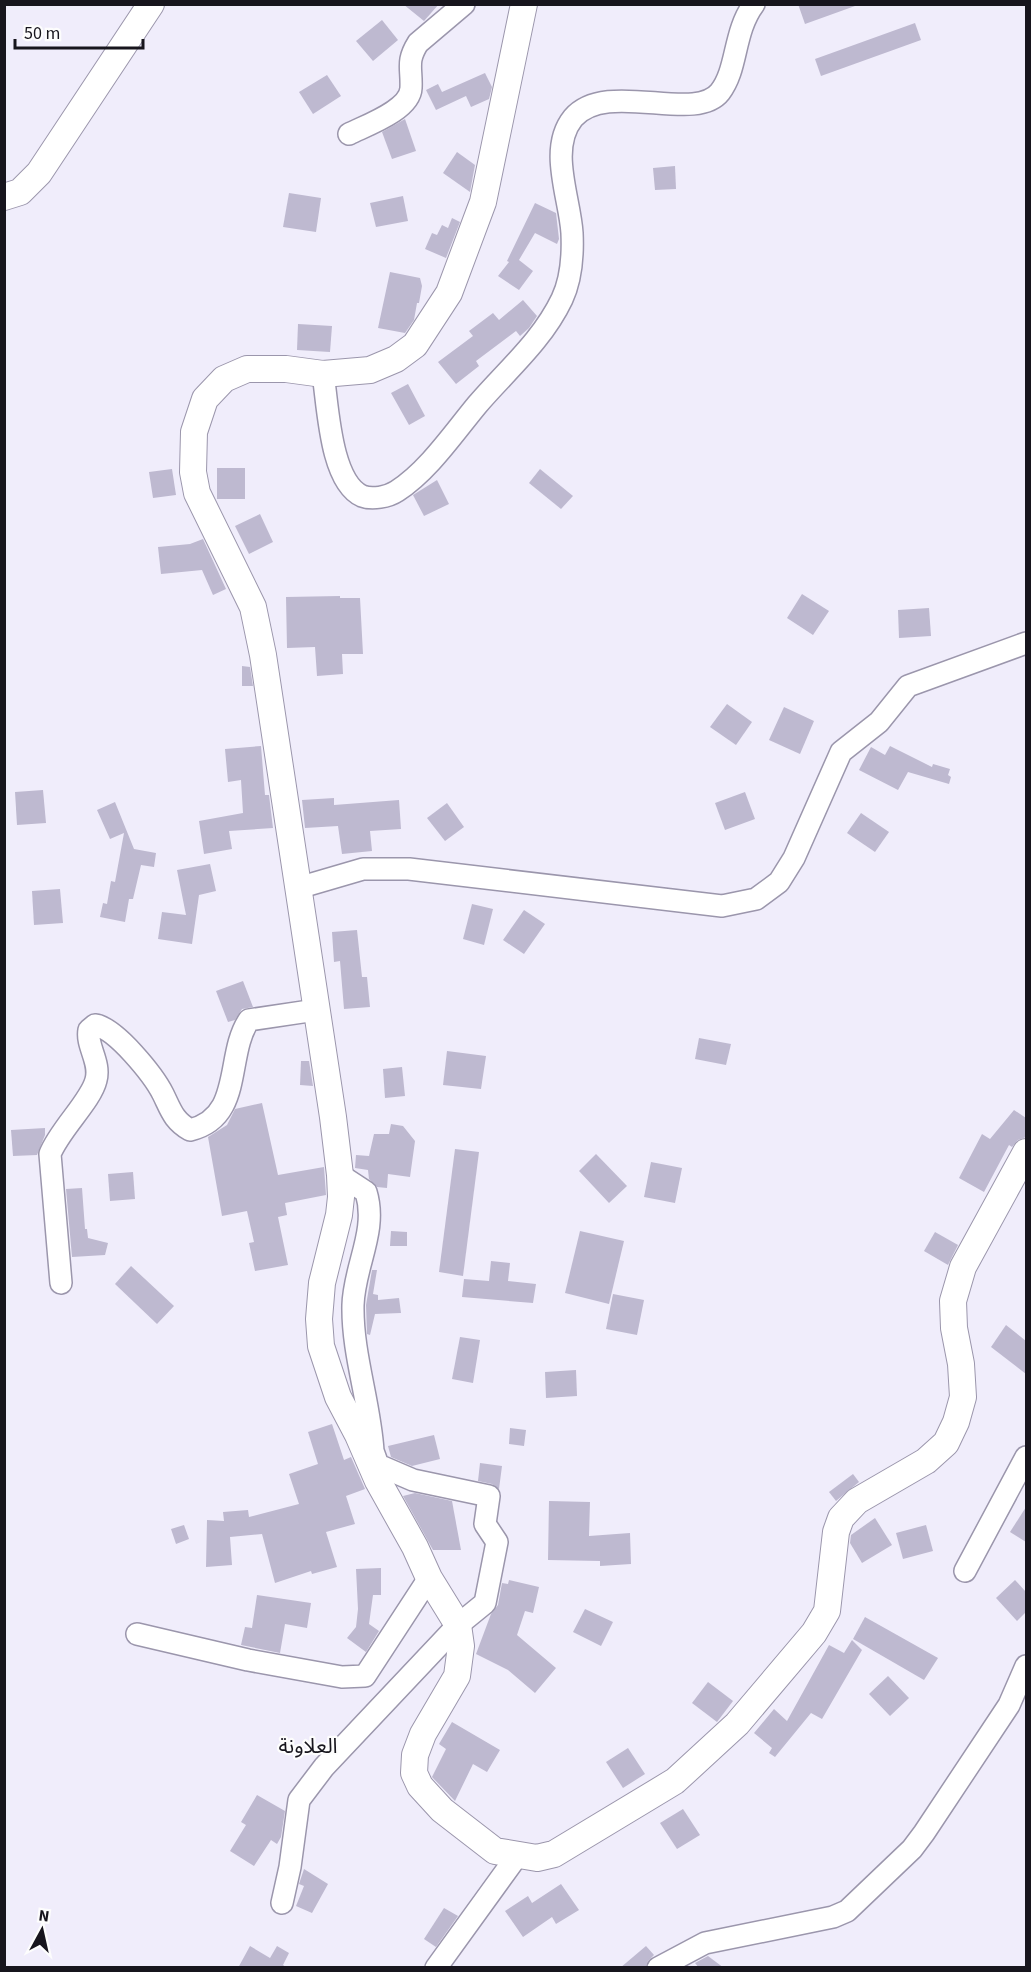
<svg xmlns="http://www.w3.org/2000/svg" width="1031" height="1972" viewBox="0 0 1031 1972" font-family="'Source Sans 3','Noto Sans Arabic',sans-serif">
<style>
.building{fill:#beb9d0}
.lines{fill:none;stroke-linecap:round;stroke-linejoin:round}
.minor-casing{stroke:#9b96ac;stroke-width:24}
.tertiary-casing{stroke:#9b96ac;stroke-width:28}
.minor{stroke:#fff;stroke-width:21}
.tertiary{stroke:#fff;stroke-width:26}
.labels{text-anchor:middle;stroke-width:4.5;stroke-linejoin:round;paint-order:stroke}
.quarter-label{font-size:21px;fill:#17151d;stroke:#fdfdfd}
</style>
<rect width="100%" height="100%" fill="#f0edfb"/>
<!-- building -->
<g class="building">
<polygon points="403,4 439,4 424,21"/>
<polygon points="798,4 855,4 855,6 805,24"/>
<polygon points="382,20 398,40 373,61 356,41"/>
<polygon points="915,23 921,40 821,76 815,59"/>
<polygon points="485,73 492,87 489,99 471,107 466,96 436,110 426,90 438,84 442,92"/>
<polygon points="327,75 341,96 313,114 299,92"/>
<polygon points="405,119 416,151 392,159 382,132"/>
<polygon points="457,152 475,165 470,192 443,173"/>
<polygon points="675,166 676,189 655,190 653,168"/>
<polygon points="289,193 321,198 316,232 283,227"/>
<polygon points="403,196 408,221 376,227 370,203"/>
<polygon points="535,203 556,213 559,239 557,244 535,233 519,260 533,271 519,290 498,276 509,262 507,261"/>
<polygon points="452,218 460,222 446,258 425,249 432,233 437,235 442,225 448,228"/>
<polygon points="390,272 420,278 422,286 419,303 417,303 414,320 405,333 378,328"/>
<polygon points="523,300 537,316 529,328 520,336 516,331 476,361 479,366 456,384 438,362 473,336 469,331 493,313 499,320"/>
<polygon points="298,324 332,326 330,352 297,350"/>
<polygon points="408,384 425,416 409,425 391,393"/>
<rect x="217" y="468" width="28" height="31"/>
<polygon points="172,469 176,495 153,498 149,472"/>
<polygon points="540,469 573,496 561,509 529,483"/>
<polygon points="437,480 449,504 424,516 413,495"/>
<polygon points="260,514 273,542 249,554 235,526"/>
<polygon points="203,539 226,589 213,595 202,570 161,574 158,547 190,544"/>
<polygon points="802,594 829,611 813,635 787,618"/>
<polygon points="340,596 340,598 360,598 363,654 342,654 343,674 317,676 315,647 287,648 286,597"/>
<polygon points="929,608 931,636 899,638 898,610"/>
<polygon points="242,666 250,667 253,686 242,686"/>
<polygon points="727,704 752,722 736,745 710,727"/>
<polygon points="784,707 814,721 800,754 769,740"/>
<polygon points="261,746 265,795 269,795 273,828 229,831 232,849 204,854 199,821 243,813 241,780 228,782 225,749"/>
<polygon points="890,746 932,767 933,764 950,769 948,775 951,777 949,784 908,772 898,790 859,770 871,747 885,755"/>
<polygon points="43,790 46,823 17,825 15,792"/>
<polygon points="745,792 755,819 725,830 715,803"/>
<polygon points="334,798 334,805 399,800 401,829 370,831 372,851 342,854 338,826 305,828 302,800"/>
<polygon points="115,802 134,849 156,853 154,867 141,865 133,899 129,899 125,922 100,917 103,903 107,904 111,881 115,882 124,833 110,839 97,810"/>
<polygon points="447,803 464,827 445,841 427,818"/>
<polygon points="861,813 889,832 875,852 847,833"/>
<polygon points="210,864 216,891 199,895 192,944 158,939 162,912 186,915 177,870"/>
<polygon points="60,889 63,923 34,925 32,891"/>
<polygon points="472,904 493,909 484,945 463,939"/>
<polygon points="524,910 545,924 524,954 503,940"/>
<polygon points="357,930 362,977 367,977 370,1007 344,1009 340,961 334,962 332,932"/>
<polygon points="243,981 253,1007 242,1009 235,1020 228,1022 216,991"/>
<polygon points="699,1038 731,1044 726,1065 695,1059"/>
<polygon points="447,1051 486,1056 481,1089 443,1085"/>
<polygon points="301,1061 309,1061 313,1086 300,1085"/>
<polygon points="402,1067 405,1096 385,1098 383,1069"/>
<polygon points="262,1103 278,1175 324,1167 326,1195 285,1203 287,1215 278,1217 288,1265 255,1271 249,1243 254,1242 247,1211 222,1216 208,1137 227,1125 235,1109"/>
<polygon points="1014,1110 1026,1118 1026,1137 1018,1140 1012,1147 1009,1145 984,1192 959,1178 982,1134 990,1139"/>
<polygon points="391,1124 403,1126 415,1141 410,1177 388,1174 387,1188 377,1187 369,1179 368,1170 355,1168 356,1155 369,1156 374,1134 389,1134"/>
<polygon points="45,1128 45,1135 37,1155 13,1156 11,1130"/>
<polygon points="455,1149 479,1152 463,1276 439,1272"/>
<polygon points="596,1154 627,1186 609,1203 579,1171"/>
<polygon points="651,1162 682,1168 675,1203 644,1197"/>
<polygon points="133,1172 135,1199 110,1201 108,1174"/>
<polygon points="82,1188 85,1229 87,1229 88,1238 108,1243 105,1255 72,1257 66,1189"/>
<polygon points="391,1231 407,1232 407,1246 390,1246"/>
<polygon points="580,1231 624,1241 609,1304 565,1293"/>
<polygon points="935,1232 958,1245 948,1265 924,1251"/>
<polygon points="491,1261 510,1263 508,1281 536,1284 533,1303 462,1297 464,1279 489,1281"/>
<polygon points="131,1266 174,1306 157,1324 115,1284"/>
<polygon points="372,1270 377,1270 373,1294 378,1295 378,1300 399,1298 401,1313 375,1314 370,1335 367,1334 366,1305"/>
<polygon points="613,1294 644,1300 637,1335 606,1329"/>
<polygon points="1006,1325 1026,1341 1026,1374 991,1347"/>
<polygon points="460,1337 480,1340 473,1383 452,1379"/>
<polygon points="576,1370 577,1396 546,1398 545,1372"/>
<polygon points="332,1424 344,1460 351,1457 365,1489 346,1496 355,1524 326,1532 337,1567 312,1574 311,1571 275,1583 262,1534 230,1537 232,1565 206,1567 207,1520 224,1521 223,1512 248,1510 249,1517 299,1504 289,1474 318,1464 308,1432"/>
<polygon points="510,1428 526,1430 524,1446 509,1444"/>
<polygon points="434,1435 440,1459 412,1466 391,1457 388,1446"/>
<polygon points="480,1463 502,1466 499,1489 492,1484 478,1481"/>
<polygon points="853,1474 859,1482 836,1501 829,1492"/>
<polygon points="415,1493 452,1501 461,1550 433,1550 403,1496"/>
<polygon points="549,1501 590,1502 589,1536 630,1533 631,1564 600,1566 600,1561 548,1560"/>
<polygon points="1026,1507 1026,1542 1010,1532"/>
<polygon points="875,1518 892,1545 862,1563 850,1543 851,1535"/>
<polygon points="184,1525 189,1539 176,1544 171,1529"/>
<polygon points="926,1525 933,1551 903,1559 896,1533"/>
<polygon points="381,1568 381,1595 373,1595 369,1624 379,1631 366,1652 347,1638 356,1627 358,1609 356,1569"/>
<polygon points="509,1580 539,1587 533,1613 525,1611 517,1635 556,1668 535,1693 508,1670 476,1654 491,1614 498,1605 502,1583 508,1584"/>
<polygon points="1015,1580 1026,1592 1026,1612 1017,1621 996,1598"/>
<polygon points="257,1595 311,1603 307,1628 285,1624 280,1653 241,1645 245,1627 252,1628"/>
<polygon points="585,1609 613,1622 601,1646 573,1632"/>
<polygon points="865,1617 938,1658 924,1680 853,1639"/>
<polygon points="852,1640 862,1650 822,1719 811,1713 775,1757 769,1753 772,1748 754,1733 774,1709 787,1721 829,1645 844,1653"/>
<polygon points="888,1676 909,1698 890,1716 869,1694"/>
<polygon points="708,1682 733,1701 717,1722 692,1703"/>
<polygon points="452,1722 500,1750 487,1772 473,1764 455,1801 432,1777 446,1749 439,1744"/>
<polygon points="628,1748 645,1774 623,1788 606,1762"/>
<polygon points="257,1795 285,1811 281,1837 277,1844 271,1840 254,1866 230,1851 246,1825 241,1822"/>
<polygon points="683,1809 700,1835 677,1849 660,1823"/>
<polygon points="304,1869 328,1884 312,1913 296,1906 304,1886 299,1884"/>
<polygon points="561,1884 579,1910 556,1924 552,1917 523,1937 505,1911 528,1896 532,1903"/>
<polygon points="444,1908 458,1916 436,1947 424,1939"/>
<polygon points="250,1946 270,1958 277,1946 289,1953 283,1965 287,1968 238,1968"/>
<polygon points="646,1946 654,1955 648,1961 645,1968 620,1968"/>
<polygon points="708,1956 724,1968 699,1968 695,1963"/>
</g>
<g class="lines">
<!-- minor casing -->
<g class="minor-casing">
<g id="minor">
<path d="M 349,134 C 367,125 410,110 411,88 C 412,68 406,62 418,43 L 464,4"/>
<path d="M 323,374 C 328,405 330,481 362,496 C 372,500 388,497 397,491 C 428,471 453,434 477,405 C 506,371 542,341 562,299 C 571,280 573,255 572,233 C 570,198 548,149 573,118 C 606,79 695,124 720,92 C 738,69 733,32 754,4"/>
<polyline points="298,888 363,869 409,869 722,906 756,899 779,882 794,858 841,752 879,722 908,686 1026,643"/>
<path d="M 61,1283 L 50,1154 C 60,1129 91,1101 96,1080 C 101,1062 86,1046 89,1030 L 95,1025 C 115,1027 154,1076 163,1094 C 171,1110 173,1120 190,1130 C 244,1117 225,1055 249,1020 L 316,1010"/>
<polyline points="965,1571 1026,1457"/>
<polyline points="137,1634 248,1660 342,1677 365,1676 429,1578"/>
<path d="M 282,1903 L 290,1867 L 299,1800 L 324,1767 L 458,1625 L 485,1603 L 497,1542 L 485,1524 L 489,1496 L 413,1480 L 378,1465 L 373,1451 C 370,1402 352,1354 353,1305 C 354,1266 378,1231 366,1192 L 340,1175"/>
<polyline points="436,1968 517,1856"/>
<polyline points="658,1968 705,1943 833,1917 847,1911 912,1849 924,1833 1009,1705 1026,1666"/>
</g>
</g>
<!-- tertiary casing -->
<g class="tertiary-casing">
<g id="tertiary">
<polyline points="524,4 483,202 449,293 415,345 396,359 370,370 323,374 286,369 247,369 224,379 205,399 194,432 193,472 197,493 253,607 263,655 333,1117 340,1175 341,1197 339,1215 322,1283 319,1319 321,1346 338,1397 358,1435 378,1481 415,1547 429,1578 458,1625 461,1646 457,1676 423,1734 415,1755 414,1773 420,1786 442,1810 495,1851 537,1858 554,1854 675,1781 737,1724 814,1633 827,1611 836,1532 841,1518 857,1501 926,1461 946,1443 956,1422 963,1397 961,1364 954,1328 953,1301 963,1267 1026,1152"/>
<polyline points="4,197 20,192 39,173 151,4"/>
</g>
</g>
<!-- minor -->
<use href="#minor" class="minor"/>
<!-- tertiary -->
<use href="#tertiary" class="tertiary"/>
</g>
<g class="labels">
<!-- quarter labels -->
<g class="quarter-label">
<text x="308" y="1753">العلاونة</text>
</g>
</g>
<!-- border -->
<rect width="1031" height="1972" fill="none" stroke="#17151d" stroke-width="12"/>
<!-- north arrow -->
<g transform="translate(42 1930) rotate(8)" stroke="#fdfdfd" stroke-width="4.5" paint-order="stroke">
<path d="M0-4.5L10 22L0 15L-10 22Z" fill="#17151d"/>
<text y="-9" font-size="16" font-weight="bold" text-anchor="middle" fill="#17151d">N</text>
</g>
<!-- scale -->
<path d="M15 39v9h128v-9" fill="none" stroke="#17151d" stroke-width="3"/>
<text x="24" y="39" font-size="18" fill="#17151d" stroke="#fdfdfd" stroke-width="4.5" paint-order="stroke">50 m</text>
</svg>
